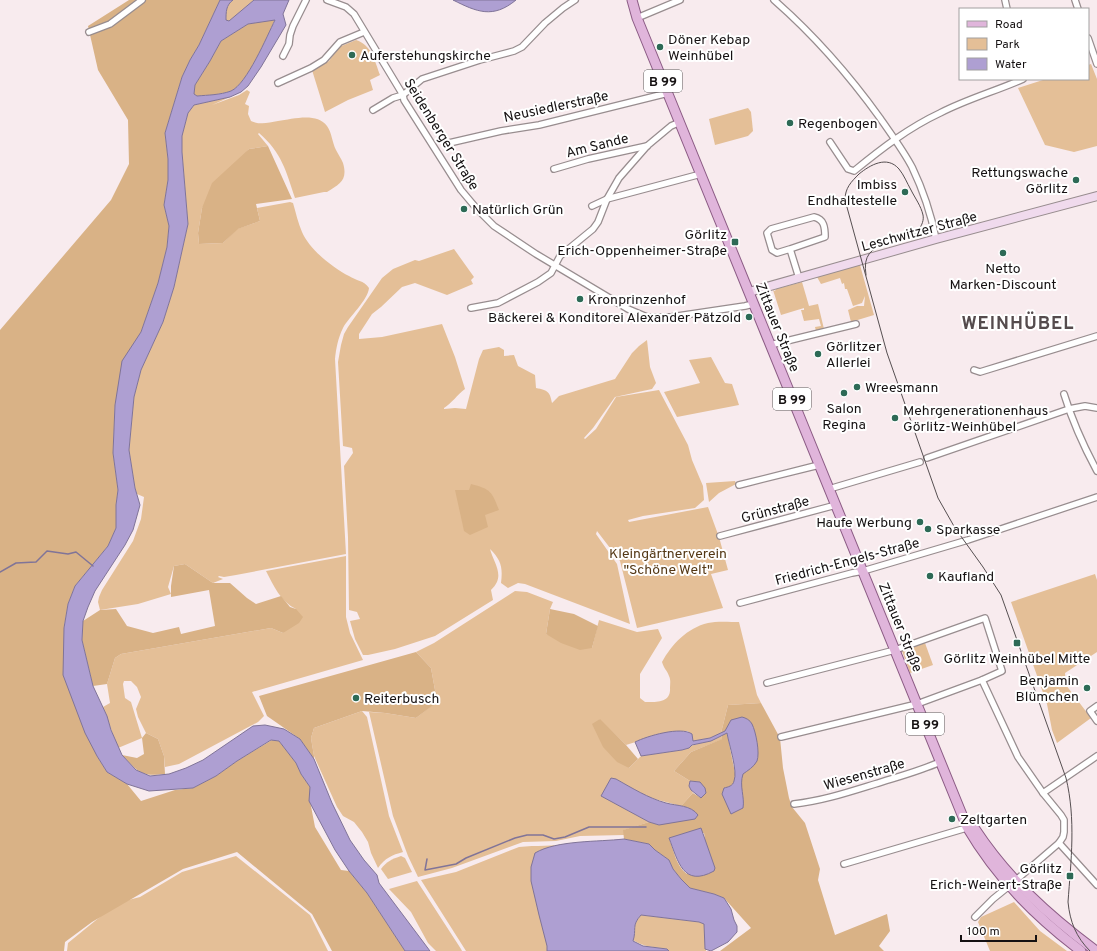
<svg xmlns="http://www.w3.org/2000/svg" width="1097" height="951" viewBox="0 0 1097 951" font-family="Overpass,sans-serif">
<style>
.green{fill:#e4bf97}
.forest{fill:#d9b286;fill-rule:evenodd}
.water{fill:#ae9fd2;stroke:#807498;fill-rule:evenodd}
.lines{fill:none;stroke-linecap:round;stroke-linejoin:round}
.stream{stroke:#807498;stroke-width:1.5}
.street-casing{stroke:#988d8f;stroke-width:8}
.secondary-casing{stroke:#988d8f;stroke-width:10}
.primary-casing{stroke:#8c5c85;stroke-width:11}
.street{stroke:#fff;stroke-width:5.5}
.secondary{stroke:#f0daed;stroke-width:8}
.primary{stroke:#e0b5db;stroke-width:9}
.tram{stroke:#564f51;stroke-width:1}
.poi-dot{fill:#2d6a56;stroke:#fff;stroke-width:1.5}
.labels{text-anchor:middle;stroke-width:4;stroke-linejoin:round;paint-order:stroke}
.shield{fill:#fff;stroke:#5b5859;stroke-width:1}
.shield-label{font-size:13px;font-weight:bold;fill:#151112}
.poi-label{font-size:14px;fill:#151112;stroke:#fff;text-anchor:start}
.street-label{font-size:14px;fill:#151112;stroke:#fff}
.park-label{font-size:14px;fill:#543815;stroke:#fff}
.district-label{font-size:18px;font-weight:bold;letter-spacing:1px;fill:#554b4d;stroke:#fff}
</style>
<rect width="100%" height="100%" fill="#f8ebee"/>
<!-- green -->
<g class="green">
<path d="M 233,0 L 254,0 L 230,21 L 225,21 C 226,12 226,5 233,0 Z"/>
<path d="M 356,40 C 372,45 375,62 380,75 L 370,80 L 373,90 L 348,100 L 325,112 L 312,70 L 329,61 L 339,47 Z"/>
<polygon points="1091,64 1097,79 1097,146 1074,152 1045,145 1018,88 1046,79 1088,79 1088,65"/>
<path d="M 247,90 L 250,92 L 245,104 L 249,106 L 248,114 L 251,121 C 260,125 268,123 278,121 C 293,119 317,112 327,126 C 332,133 332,142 336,150 C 338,154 341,158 343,163 C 348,180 340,184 327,192 L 324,192 L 295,198 C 286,171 282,153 259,133 L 258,134 L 268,146 L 249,149 L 202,208 L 198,233 L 199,244 L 223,243 L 237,229 L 260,221 L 257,208 L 290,202 L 293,203 C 296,213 298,223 302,232 C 309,249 333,268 349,276 C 356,281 364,280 369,288 C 368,300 349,317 343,328 C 338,338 336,349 335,359 L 346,554 L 236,575 L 224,577 L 219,576 L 218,577 L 223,579 L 213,583 L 185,564 L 174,566 L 168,587 L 171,594 L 138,604 L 100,610 L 98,602 L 99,597 L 102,590 L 133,541 L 141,519 L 144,497 L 137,494 L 135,488 L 129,450 L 134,397 L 141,370 L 163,322 L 174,287 L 188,224 L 182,152 L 182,136 L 188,113 L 194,105 L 230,97 L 212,105 L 239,95 Z"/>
<polygon points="748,108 751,112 753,131 748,136 715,145 709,119"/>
<path d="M 454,249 L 474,277 L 471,280 L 473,284 L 447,295 L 415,283 L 402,287 L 381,307 L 372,314 L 359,334 L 359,339 L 382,337 L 442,324 L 455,357 L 465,389 C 457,395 452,403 444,408 L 444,409 L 455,408 L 466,409 L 479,359 L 483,350 L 499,347 L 504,350 L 504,356 L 514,355 L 518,366 L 535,375 L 536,388 C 548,390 550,392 552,403 L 559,396 L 615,379 L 632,353 L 639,346 L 647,340 L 650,367 L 656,383 L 652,389 L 615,397 L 593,428 L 584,438 L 585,439 L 596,429 L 616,397 L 659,390 L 688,445 L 692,460 L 703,486 L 704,500 L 695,508 L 643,516 L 628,520 L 629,522 L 708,507 L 719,537 L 728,570 L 711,574 L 723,608 L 637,628 L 620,561 L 597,531 L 596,534 L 617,564 L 630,624 L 525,584 L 518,583 L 508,588 L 501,583 C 503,567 501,560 490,549 C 494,564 506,576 491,590 L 493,600 L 435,636 L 395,649 L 368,655 L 363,655 L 355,639 L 350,621 L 360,619 L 357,612 L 349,610 L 348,537 L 344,466 L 353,453 L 352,448 L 343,446 L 338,362 L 341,345 L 344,334 L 348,327 L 382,278 L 393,269 L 415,260 L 419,261 Z"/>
<polygon points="860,265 874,315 851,322 848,310 857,306 864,306 865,296 862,303 853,306 847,289 845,289 844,283 842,284 840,278 821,284 817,277"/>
<polygon points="802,282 809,306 818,304 824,329 816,331 815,327 821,326 819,319 804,321 801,310 804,310 804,308 781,315 773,290 775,291 776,289"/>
<polygon points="711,357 725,383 732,384 739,405 677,417 664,392 700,383 689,360"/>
<polygon points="735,481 736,484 719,493 709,502 706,483"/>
<path d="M 346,556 L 346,617 L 350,633 L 363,660 L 252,692 L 264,716 L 258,722 L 179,764 L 165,767 L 164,756 L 158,739 L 146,733 L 138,717 L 136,709 L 141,697 L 137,687 L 131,681 L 124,681 L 123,684 L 125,698 L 131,702 L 142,738 L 118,748 L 103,707 L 110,703 L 107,684 L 115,658 L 121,654 L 271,628 L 283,633 L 296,609 C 281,602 273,585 266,571 Z"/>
<polygon points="1095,574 1097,580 1097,652 1065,673 1066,685 1091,718 1057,743 1052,730 1047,704 1011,602"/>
<path d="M 515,591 L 527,592 L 553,602 L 550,609 L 546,634 L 592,648 L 599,620 L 637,632 L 658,629 L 662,638 L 640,674 L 640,698 L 645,702 C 656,702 671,703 670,688 C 670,684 671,680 669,676 C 667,670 664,669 662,662 C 672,644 687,628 708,623 C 716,621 730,622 739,622 L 757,695 L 761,703 L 728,705 L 721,733 L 710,738 L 693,741 L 688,731 C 664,731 648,738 626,745 L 599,719 L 629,768 L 641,756 L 682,750 C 687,749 690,746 694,745 C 704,742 712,741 721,736 L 723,739 L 691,752 L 674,771 L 690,781 L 689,786 L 693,793 L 681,806 L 647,797 L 616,779 L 602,796 L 649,822 L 624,830 L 624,835 L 580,836 L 556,841 L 523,842 L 452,868 L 418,877 L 408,856 L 393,816 L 369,712 L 385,713 L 416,718 L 439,700 L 435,690 L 431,668 L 416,652 L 434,643 Z"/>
<polygon points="925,643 933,665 910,673 902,651"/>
<path d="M 362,711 L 367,717 L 389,816 L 403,852 C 392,855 385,858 378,868 L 371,853 L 368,842 L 362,832 L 354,822 L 343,816 L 337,807 L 314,756 L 311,738 L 314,728 Z"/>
<path d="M 570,843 L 569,951 L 466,951 L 421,880 L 456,872 L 519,847 C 536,845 553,847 570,843 Z"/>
<polygon points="236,856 310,915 328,951 67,951 68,943 117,903 140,897 182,872"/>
<path d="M 401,856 L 405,858 L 412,872 L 388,879 L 381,869 C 386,862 392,859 401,856 Z"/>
<polygon points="417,881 461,949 462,951 436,951 428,943 411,912 389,889"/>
<polygon points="1014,902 1040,931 1067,951 990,951 978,922 981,917"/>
<path d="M 641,915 L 699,922 L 704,924 L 706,951 L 669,951 L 667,949 C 655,947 643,947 633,940 C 637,929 631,927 641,915 Z"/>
</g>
<!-- forest -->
<g class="forest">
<polygon points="129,0 220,0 199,45 190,60 182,77 165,133 168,159 168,180 164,205 169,226 167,247 158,283 141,332 133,346 115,405 113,453 118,490 116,505 116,528 108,546 75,586 68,604 64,627 64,647 97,756 107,772 127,784 141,801 175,790 193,788 216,776 237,761 272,740 279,741 286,750 296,763 301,774 310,787 310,801 315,827 341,870 349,871 367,893 405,951 332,951 312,914 237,852 183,869 92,922 65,942 64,951 0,951 0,330 111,200 129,164 128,120 98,70 88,26"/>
<path d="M 275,19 C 268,36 247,84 231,91 C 220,95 208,95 197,96 L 193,94 L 195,85 L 210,61 L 221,41 L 248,24 Z"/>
<polygon points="268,146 292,199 256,204 260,221 238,229 223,243 199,244 198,233 202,208 212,183 249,149"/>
<path d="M 471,484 C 491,489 492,492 499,510 L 485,515 L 488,527 L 470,535 L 464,531 L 455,490 L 469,490 Z"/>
<polygon points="185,564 213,583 230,583 247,598 256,604 281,596 290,607 296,609 303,617 299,623 283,633 271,628 121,654 115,658 107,684 93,686 82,640 83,621 100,610 116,609 127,626 153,633 179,627 181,634 215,626 209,590 171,597 171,586 174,566"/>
<polygon points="550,609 574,614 598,626 592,648 580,650 561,643 546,634"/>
<polygon points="416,652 431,668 435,690 440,700 416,718 385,713 362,711 314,728 311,738 314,756 314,759 300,739 267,716 259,696"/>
<path d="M 761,703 L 780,738 L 783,768 L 789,798 L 792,807 L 805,823 L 820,869 L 818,880 L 835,935 L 887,914 L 890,931 L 879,946 L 884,951 L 720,951 L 751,928 L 724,898 L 714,894 L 690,888 L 681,879 L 673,869 L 669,860 L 655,850 L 649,844 L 624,839 L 623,830 L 649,822 L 659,825 L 689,808 L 681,806 L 693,793 L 701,798 L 700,782 L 690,781 L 674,771 L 691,752 L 722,739 L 721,733 L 728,705 ZM 727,733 L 758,750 C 755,768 753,770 735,773 ZM 704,833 L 705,839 L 687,874 C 676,866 674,851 669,838 Z"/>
<polygon points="600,719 626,745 638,759 629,768 617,762 603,747 592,724"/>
<path d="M 146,733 L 158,739 L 164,756 L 165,774 C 141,777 138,772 122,755 L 137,758 L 144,754 L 142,738 Z"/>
</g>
<!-- water -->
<g class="water">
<path d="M 220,0 L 233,0 C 226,5 226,12 226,20 L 229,21 L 254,0 L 289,0 L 283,14 L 286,25 L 261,67 L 248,86 L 241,92 L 230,97 L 194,105 L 188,113 L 182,136 L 182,152 L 188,224 L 174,287 L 163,322 L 141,370 L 134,397 L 129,450 L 135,488 L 140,505 L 133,530 L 125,545 L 95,591 L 88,607 L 83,621 L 82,640 L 93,686 L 107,716 L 111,730 L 122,755 L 136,770 L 150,776 L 169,774 L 186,768 L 203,760 L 253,726 L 265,725 L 284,729 L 300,739 L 314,759 L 332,803 L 350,840 L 364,860 L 377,875 L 379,883 L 430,951 L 405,951 L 367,893 L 349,871 L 335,850 L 309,801 L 310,787 L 301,774 L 296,763 L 279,741 L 271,740 L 237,761 L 216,776 L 193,788 L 149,791 L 127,784 L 107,772 L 97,756 L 85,733 L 63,675 L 64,628 L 68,604 L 75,586 L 108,546 L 116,528 L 116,505 L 118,490 L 113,453 L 115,405 L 122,361 L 141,332 L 158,283 L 167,247 L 169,226 L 164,205 L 168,180 L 168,159 L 165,133 L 182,77 L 190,60 L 199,45 ZM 275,20 C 267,36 247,84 231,91 C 220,95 208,95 197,96 L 194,94 L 195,85 L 210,61 L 221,41 L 248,24 Z"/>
<path d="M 453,0 L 516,0 C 493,19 477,12 453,0 Z"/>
<path d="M 742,717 C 746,718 750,720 752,724 C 756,732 760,753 757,761 C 754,767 747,771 743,774 C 739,786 745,797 743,808 L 731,814 L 722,794 L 724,788 C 728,787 733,786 734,781 C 738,771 729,745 727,733 L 711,741 L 692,745 L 689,748 L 682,750 L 641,756 L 635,742 C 647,736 681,726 692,734 L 693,741 L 710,738 L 725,731 L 731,720 Z"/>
<path d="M 611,778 L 616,779 C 632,788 648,798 666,803 C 677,806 691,805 698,815 L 695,819 L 659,825 L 649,822 L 601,796 Z"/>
<polygon points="690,781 700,782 705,788 706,793 701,798 691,790 689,786"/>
<path d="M 701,828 L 715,868 L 714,871 C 683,888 678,861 669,838 Z"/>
<path d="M 624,839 L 649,844 L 655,850 L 669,860 L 673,869 L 681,879 L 690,888 L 714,894 L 724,898 L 731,909 L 734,920 L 737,926 L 737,932 L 728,942 L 711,951 L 705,949 L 704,924 L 699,922 L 641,915 C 631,926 637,929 633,941 L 643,946 L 667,949 L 669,951 L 547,951 L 547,946 L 539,915 L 531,881 L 531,867 L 535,853 C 557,840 598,842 624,839 Z"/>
</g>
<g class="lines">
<!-- stream -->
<g class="stream">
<polyline points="0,572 16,563 36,562 47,551 68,554 76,552 93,566"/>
<polyline points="427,859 425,870 456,864 466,858 515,838 527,835 543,835 554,839 565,837 589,827 646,827"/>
</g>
<!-- street casing -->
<g class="street-casing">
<g id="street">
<polyline points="327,0 346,7 354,14 403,95 404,100 461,190 477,209 494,226 536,254 628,309 647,317 671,317 745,306 753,304"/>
<path d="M 774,0 C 814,35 849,75 880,118 C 891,134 903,150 912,167 C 923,190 931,214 936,239"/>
<polyline points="1005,0 1007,9"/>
<polyline points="1075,0 1078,9"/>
<polyline points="637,18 680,0"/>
<polyline points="89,32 110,24 142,0"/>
<polyline points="1088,38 1097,64"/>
<polyline points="283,56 289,44 290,35 293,26 306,0"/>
<polyline points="278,83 311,68 324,60 340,42 364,32"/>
<polyline points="403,95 422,79 480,60 514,51 522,47 545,23 563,8 575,0"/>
<polyline points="373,110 393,98 403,95"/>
<path d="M 830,142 L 848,169 L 854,171 C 881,149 908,128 940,113 C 967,99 996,91 1023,79"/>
<polyline points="449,143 501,131 539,125 668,93"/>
<polyline points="554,169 588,159 647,146"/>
<polyline points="592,206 607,199 701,174"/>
<path d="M 790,249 L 825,237 C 825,227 824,219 814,217 L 771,229 L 767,233 L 772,250 L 777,253 L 790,249 L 799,278"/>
<polyline points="471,308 498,303 538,282 551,273 560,256 593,229 598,222 607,199 619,178 647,146 671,126 680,122"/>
<polyline points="770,345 856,324"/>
<polyline points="974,370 980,372 1097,336"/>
<path d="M 1064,394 C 1072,420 1084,447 1097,471"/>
<polyline points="927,458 1069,409 1085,406 1097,408"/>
<polyline points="739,485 819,465"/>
<polyline points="829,489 920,462"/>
<polyline points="720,536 836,505"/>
<polyline points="740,603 852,573 863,571 968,540 1097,497"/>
<polyline points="982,680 1018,757 1043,793 1061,815 1064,820 1064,832 1063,837 1059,843 1015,881"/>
<polyline points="767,683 895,650 985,618 1002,671 982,680 917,704 781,737"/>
<polyline points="1097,706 1090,711 1097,721"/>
<polyline points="1043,793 1097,756"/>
<path d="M 794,804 C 822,801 849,792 875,784 C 897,777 920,771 940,762"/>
<polyline points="1059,843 1097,885"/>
<polyline points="844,864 963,829"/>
<polyline points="975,917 993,899 1009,886"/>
</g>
</g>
<!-- secondary casing -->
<g class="secondary-casing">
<polyline id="secondary" points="749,292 936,239 1097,196"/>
</g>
<!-- primary casing -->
<g class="primary-casing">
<g id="primary">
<path d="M 632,0 L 637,18 L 967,827 C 997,878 1035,916 1081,951"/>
<path d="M 975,829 C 1008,879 1048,915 1096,951"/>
</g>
</g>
<!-- street -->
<use href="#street" class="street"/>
<!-- secondary -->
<use href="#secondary" class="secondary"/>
<!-- primary -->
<use href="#primary" class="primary"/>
<!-- tram -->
<path class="tram" d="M 866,275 C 859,234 904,251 919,229 C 922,225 924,220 923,215 C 921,206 915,198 911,190 C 907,183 904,175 899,169 C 887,155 870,165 859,174 C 851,182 845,188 845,200 L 887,353 L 938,498 L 955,528 L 983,567 L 1001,595 L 1066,778 C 1076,819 1071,861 1068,902 C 1070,922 1076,937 1090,951"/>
</g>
<!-- markers -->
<g class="poi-dot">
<circle cx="660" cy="47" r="4"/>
<circle cx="352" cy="55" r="4"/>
<circle cx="790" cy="123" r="4"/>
<circle cx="1076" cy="180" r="4"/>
<circle cx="905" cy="192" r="4"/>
<circle cx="464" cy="209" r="4"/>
<rect x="731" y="238" width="8" height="8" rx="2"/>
<circle cx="1003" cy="253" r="4"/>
<circle cx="580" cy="299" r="4"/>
<circle cx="749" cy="317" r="4"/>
<circle cx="818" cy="354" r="4"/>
<circle cx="857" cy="387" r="4"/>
<circle cx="844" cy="393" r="4"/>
<circle cx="895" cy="418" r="4"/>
<circle cx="920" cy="522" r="4"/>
<circle cx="928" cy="529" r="4"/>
<circle cx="930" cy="576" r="4"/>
<rect x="1013" y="639" width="8" height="8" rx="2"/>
<circle cx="1087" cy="688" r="4"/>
<circle cx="356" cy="698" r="4"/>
<circle cx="952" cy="819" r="4"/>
<rect x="1066" y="872" width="8" height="8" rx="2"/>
</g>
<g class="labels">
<!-- shield labels -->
<g class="shield">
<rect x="644" y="70" width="38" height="22" rx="3"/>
<rect x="773" y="388" width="38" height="22" rx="3"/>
<rect x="906" y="713" width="38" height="22" rx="3"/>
</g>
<g class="shield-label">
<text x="663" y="86">B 99</text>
<text x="792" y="404">B 99</text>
<text x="925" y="729">B 99</text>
</g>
<!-- poi labels -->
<g class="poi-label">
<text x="668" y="44">Döner Kebap<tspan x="668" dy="16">Weinhübel</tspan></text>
<text x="360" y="60">Auferstehungskirche</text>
<text x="798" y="128">Regenbogen</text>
<text x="1068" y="177" text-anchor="end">Rettungswache<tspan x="1068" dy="16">Görlitz</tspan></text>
<text x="897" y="189" text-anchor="end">Imbiss<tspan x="897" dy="16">Endhaltestelle</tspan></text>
<text x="472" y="214">Natürlich Grün</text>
<text x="727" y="239" text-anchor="end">Görlitz<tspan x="727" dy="16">Erich-Oppenheimer-Straße</tspan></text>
<text x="1003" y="273" text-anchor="middle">Netto<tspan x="1003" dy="16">Marken-Discount</tspan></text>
<text x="588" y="304">Kronprinzenhof</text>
<text x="741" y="322" text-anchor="end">Bäckerei &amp; Konditorei Alexander Pätzold</text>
<text x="826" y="351">Görlitzer<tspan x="826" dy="16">Allerlei</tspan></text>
<text x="865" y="392">Wreesmann</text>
<text x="844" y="413" text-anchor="middle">Salon<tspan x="844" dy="16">Regina</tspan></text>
<text x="903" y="415">Mehrgenerationenhaus<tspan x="903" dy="16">Görlitz-Weinhübel</tspan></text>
<text x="912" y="527" text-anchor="end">Haufe Werbung</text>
<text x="936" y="534">Sparkasse</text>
<text x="938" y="581">Kaufland</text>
<text x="1017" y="663" text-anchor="middle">Görlitz Weinhübel Mitte</text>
<text x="1079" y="685" text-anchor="end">Benjamin<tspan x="1079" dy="16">Blümchen</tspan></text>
<text x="364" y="703">Reiterbusch</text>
<text x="960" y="824">Zeltgarten</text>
<text x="1062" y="873" text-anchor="end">Görlitz<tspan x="1062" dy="16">Erich-Weinert-Straße</tspan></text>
</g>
<!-- street labels -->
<g class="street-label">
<text transform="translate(556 106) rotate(-12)" y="5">Neusiedlerstraße</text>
<text transform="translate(442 134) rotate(58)" y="5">Seidenberger Straße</text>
<text transform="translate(597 145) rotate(-14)" y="5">Am Sande</text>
<text transform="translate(919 231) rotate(-15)" y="5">Leschwitzer Straße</text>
<text transform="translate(778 327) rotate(68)" y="5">Zittauer Straße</text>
<text transform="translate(775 509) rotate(-15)" y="5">Grünstraße</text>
<text transform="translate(847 561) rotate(-15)" y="5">Friedrich-Engels-Straße</text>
<text transform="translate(901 627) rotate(68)" y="5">Zittauer Straße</text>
<text transform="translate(864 774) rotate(-16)" y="5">Wiesenstraße</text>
</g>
<!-- park labels -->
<g class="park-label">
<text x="668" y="558">Kleingärtnerverein<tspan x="668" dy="16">"Schöne Welt"</tspan></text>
</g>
<!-- district labels -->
<g class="district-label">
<text x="1018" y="329">WEINHÜBEL</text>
</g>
</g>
<!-- legend -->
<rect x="959" y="8" width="130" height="72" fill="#ffffff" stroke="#a1a0a0"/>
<rect x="967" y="21" width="20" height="6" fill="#e0b5db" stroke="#a1a0a0"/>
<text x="995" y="28" font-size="12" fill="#151112">Road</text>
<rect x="967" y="38" width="20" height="12" fill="#e4bf97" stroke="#a1a0a0"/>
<text x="995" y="48" font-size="12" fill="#151112">Park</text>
<rect x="967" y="58" width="20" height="12" fill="#ae9fd2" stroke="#a1a0a0"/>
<text x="995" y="68" font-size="12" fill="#151112">Water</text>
<!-- scale -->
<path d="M961 935v6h75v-6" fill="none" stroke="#151112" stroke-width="2"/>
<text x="967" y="935" font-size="12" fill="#151112" stroke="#ffffff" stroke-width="3" paint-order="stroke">100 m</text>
</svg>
